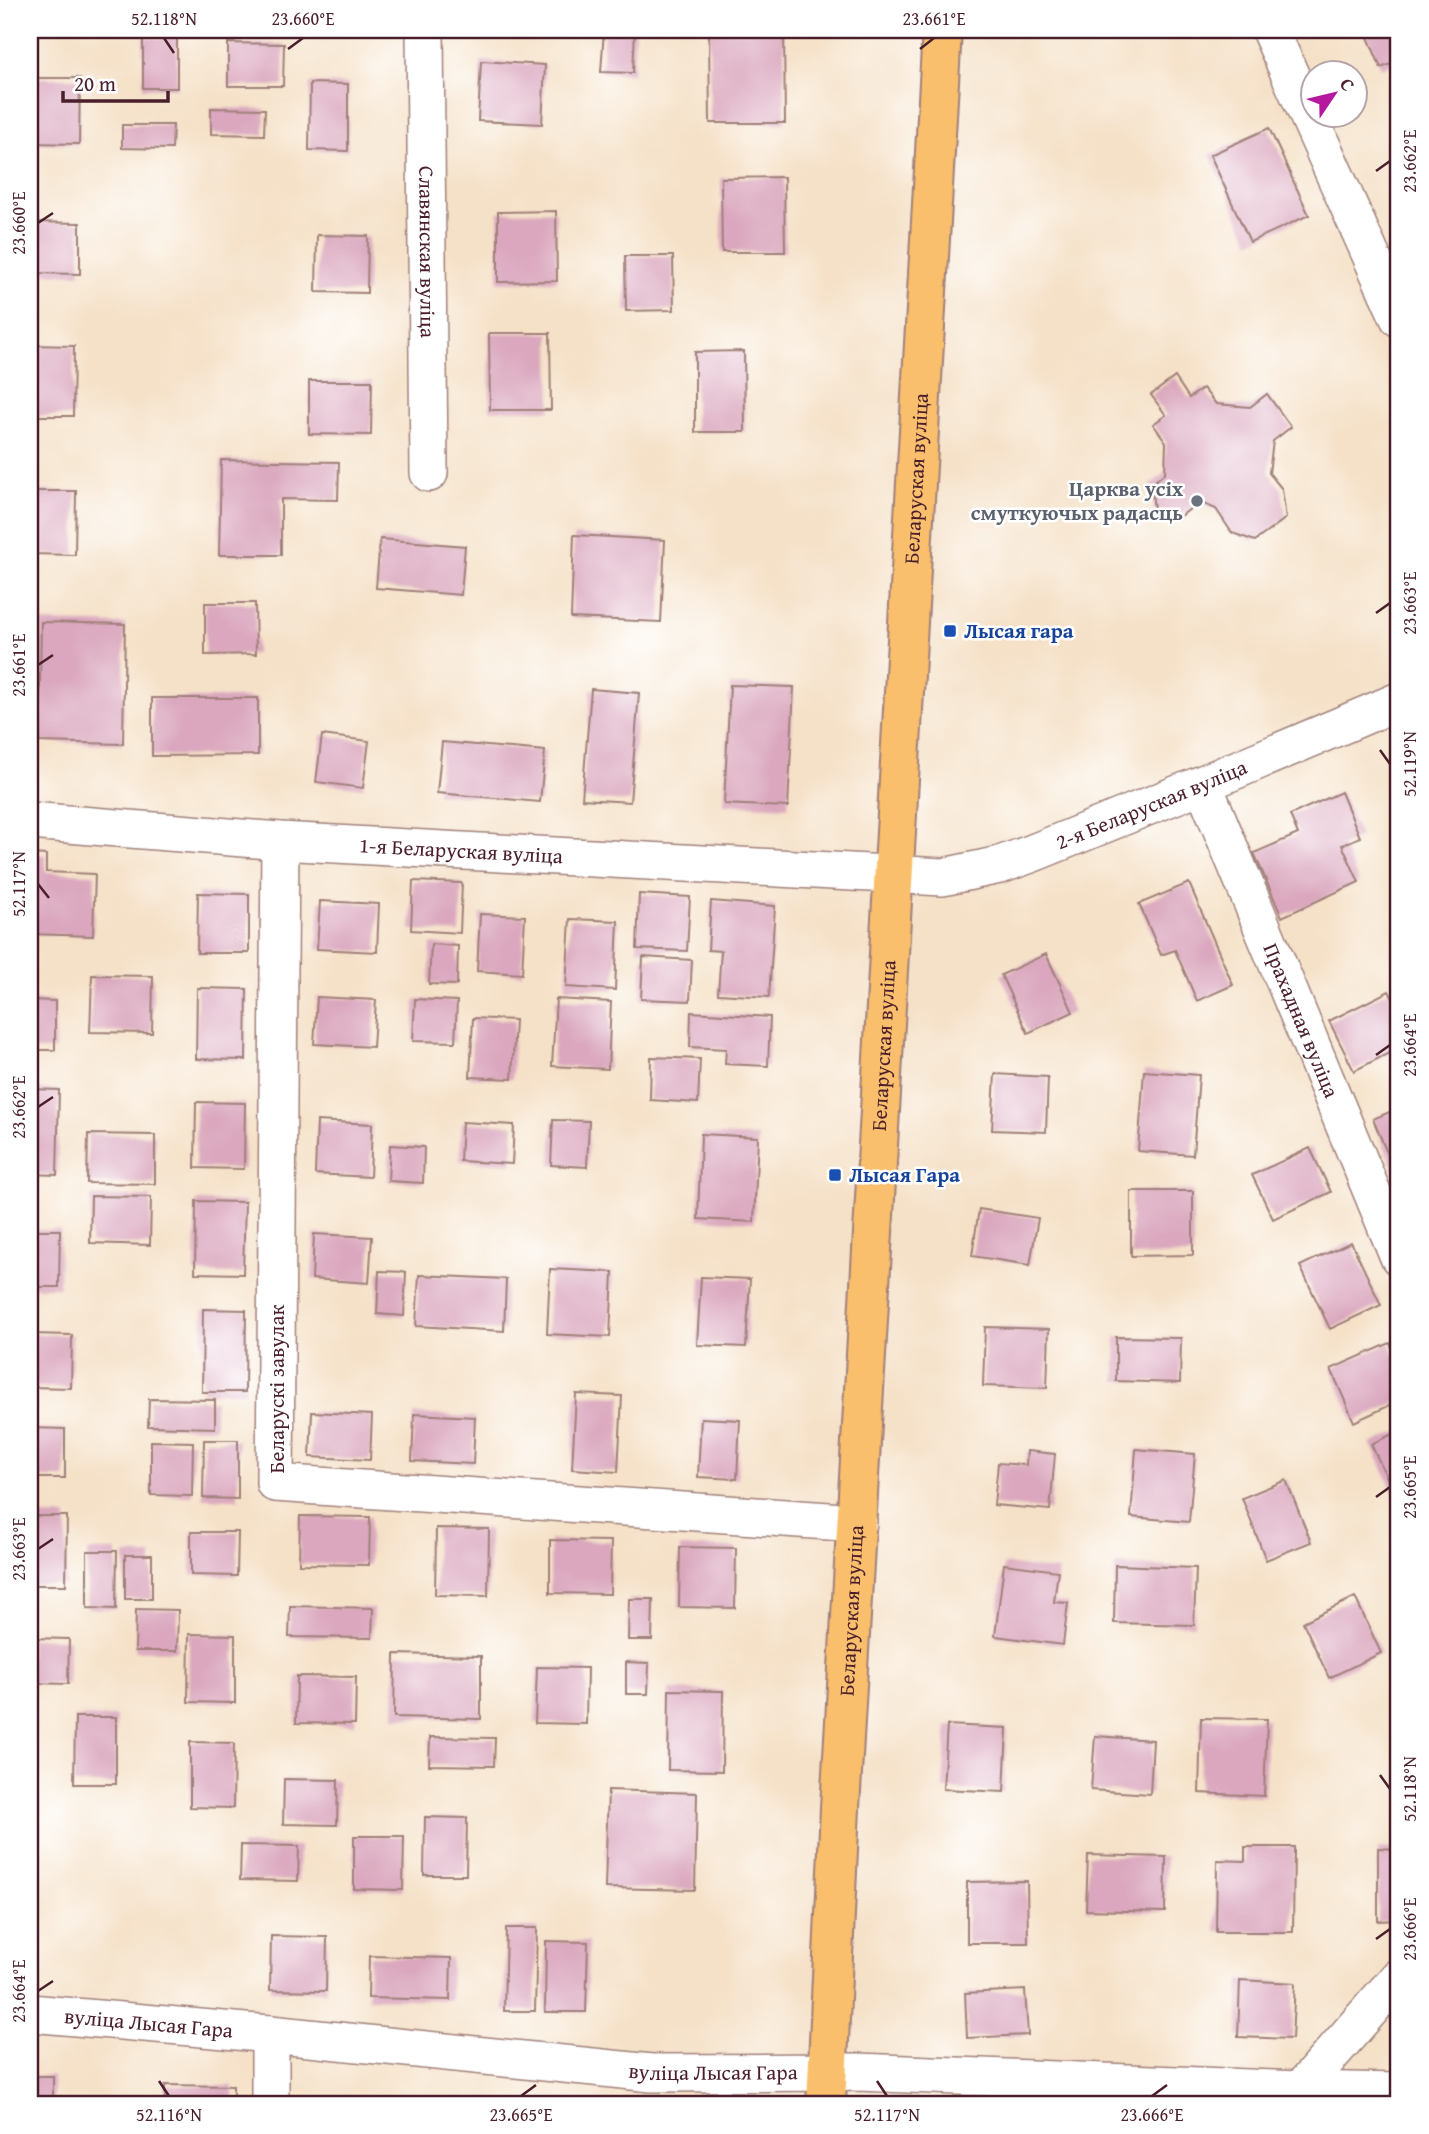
<svg xmlns="http://www.w3.org/2000/svg" width="1429" height="2134" viewBox="0 0 1429 2134" font-family="'Gentium Book Plus',serif">
<style>
.building{fill:#daa7be}
.lines{fill:none;stroke-linecap:round;stroke-linejoin:round}
.minor-casing{stroke:#a0807a;stroke-width:40}
.major-casing{stroke:#a0807a;stroke-width:42}
.minor{stroke:#fff;stroke-width:37}
.major{stroke:#f9bf6d;stroke-width:38}
.ticks{fill:none;stroke:#4a1f2b;stroke-width:2.5}
.worship-dot{fill:#6b7280;stroke:#fff;stroke-width:2.5}
.transit-dot{fill:#1a4fb4;stroke:#fff;stroke-width:2.5}
.labels{text-anchor:middle;stroke-width:5;stroke-linejoin:round;paint-order:stroke}
.street-label{font-size:21px;fill:#4a1f2b;stroke:#fff}
.worship-label{font-size:21px;font-weight:bold;fill:#5b616d;stroke:#fff;text-anchor:end}
.transit-label{font-size:21px;font-weight:bold;fill:#164399;stroke:#fff;text-anchor:start}
.neatline{fill:none;stroke:#4a1f2b;stroke-width:2.5}
.ticks-label{font-size:18px;text-anchor:middle;fill:#4a1f2b}
</style>
<rect width="100%" height="100%" fill="#fff"/>
<filter id="ink" filterUnits="userSpaceOnUse"><feTurbulence type="fractalNoise" baseFrequency=".0143" numOctaves="2"/><feDisplacementMap in="SourceGraphic" scale="14" xChannelSelector="R" yChannelSelector="G"/><feConvolveMatrix kernelMatrix="1 2 1 2 8 2 1 2 1" color-interpolation-filters="sRGB"/></filter>
<filter id="wash" filterUnits="userSpaceOnUse"><feTurbulence type="fractalNoise" baseFrequency=".00686" numOctaves="4" result="noise"/><feDisplacementMap in="SourceGraphic" scale="28" xChannelSelector="R" yChannelSelector="G"/><feGaussianBlur stdDeviation="1.57" result="paint"/><feColorMatrix in="noise" values="0 0 0 0 0 0 0 0 0 0 0 0 0 0 0 0 0 1.4 0 .05"/><feComposite in="paint" operator="in"/></filter>
<g filter="url(#wash)">
<rect width="100%" height="100%" fill="#f5e1c8"/>
<g id="blocks">
<!-- building -->
<g class="building">
<polygon points="604,30 635,30 633,73 601,72"/>
<polygon points="1365,30 1399,30 1399,61 1381,68"/>
<polygon points="709,32 784,32 785,123 710,123"/>
<rect x="143" y="38" width="34" height="50"/>
<polygon points="228,43 284,44 283,86 228,86"/>
<polygon points="481,61 545,65 542,124 478,121"/>
<polygon points="30,78 80,78 79,144 30,143"/>
<polygon points="310,83 348,84 348,151 309,150"/>
<polygon points="211,108 265,109 264,135 211,134"/>
<polygon points="122,125 173,125 172,149 122,148"/>
<polygon points="1269,128 1309,215 1250,242 1210,155"/>
<polygon points="784,177 785,252 722,252 721,178"/>
<polygon points="556,211 557,281 498,282 498,212"/>
<polygon points="30,222 80,223 80,274 30,273"/>
<polygon points="317,235 368,236 367,293 316,292"/>
<polygon points="625,256 673,256 674,310 626,311"/>
<polygon points="489,333 550,333 551,410 490,410"/>
<polygon points="30,345 74,346 73,416 30,416"/>
<polygon points="744,351 745,432 695,432 695,352"/>
<polygon points="1175,377 1189,398 1203,388 1216,404 1250,407 1267,394 1291,427 1273,441 1269,473 1282,489 1286,518 1255,541 1232,533 1216,509 1199,502 1177,519 1154,510 1151,484 1165,473 1166,442 1153,424 1166,415 1151,395"/>
<polygon points="309,381 372,381 371,435 309,434"/>
<polygon points="221,460 339,462 338,500 281,499 281,555 219,555"/>
<polygon points="30,491 76,491 75,555 30,554"/>
<polygon points="574,535 665,540 661,622 571,618"/>
<polygon points="380,539 465,546 461,595 376,588"/>
<polygon points="205,603 255,603 256,654 205,655"/>
<polygon points="41,622 125,624 123,744 39,742"/>
<polygon points="730,685 794,687 788,807 724,804"/>
<polygon points="591,689 639,693 630,802 582,799"/>
<polygon points="152,698 258,698 258,755 152,756"/>
<polygon points="322,735 369,741 363,788 316,782"/>
<polygon points="442,742 545,751 540,802 437,793"/>
<polygon points="1341,792 1360,837 1342,845 1359,882 1282,917 1254,853 1298,834 1290,815"/>
<polygon points="30,854 46,855 46,872 95,874 93,936 30,934"/>
<polygon points="413,881 462,883 460,933 411,930"/>
<polygon points="1189,883 1233,985 1197,1001 1175,950 1161,955 1139,904"/>
<polygon points="198,893 249,894 249,953 197,953"/>
<polygon points="639,894 690,897 687,951 637,949"/>
<polygon points="320,901 379,904 377,952 317,949"/>
<polygon points="711,901 775,906 769,997 718,994 721,951 708,950"/>
<polygon points="480,914 525,916 522,974 477,971"/>
<polygon points="570,919 618,921 615,990 566,987"/>
<polygon points="431,944 458,946 457,985 429,984"/>
<polygon points="1046,954 1073,1012 1028,1033 1001,975"/>
<polygon points="643,957 692,960 690,1001 641,999"/>
<polygon points="92,975 153,976 152,1033 90,1032"/>
<polygon points="197,988 247,989 246,1060 196,1059"/>
<polygon points="1389,991 1399,1010 1399,1048 1354,1071 1329,1021"/>
<polygon points="317,997 376,1000 373,1047 314,1044"/>
<polygon points="415,999 457,1001 455,1042 413,1041"/>
<polygon points="556,999 611,1002 608,1069 552,1066"/>
<polygon points="30,1000 55,1001 55,1050 30,1050"/>
<polygon points="691,1012 770,1017 768,1066 725,1064 726,1049 690,1047"/>
<polygon points="473,1018 515,1020 512,1079 470,1077"/>
<polygon points="651,1057 700,1059 698,1103 650,1100"/>
<polygon points="1144,1071 1199,1075 1193,1155 1138,1151"/>
<polygon points="995,1074 1048,1077 1046,1132 992,1130"/>
<polygon points="30,1089 59,1090 57,1175 30,1174"/>
<polygon points="196,1102 245,1103 244,1169 195,1168"/>
<polygon points="1399,1108 1399,1168 1394,1170 1373,1119"/>
<polygon points="553,1120 589,1121 587,1167 551,1165"/>
<polygon points="317,1121 372,1124 370,1177 315,1174"/>
<polygon points="462,1122 514,1125 512,1164 460,1161"/>
<polygon points="88,1134 155,1135 155,1184 87,1183"/>
<polygon points="701,1134 758,1137 754,1222 698,1219"/>
<polygon points="390,1145 424,1147 423,1183 388,1181"/>
<polygon points="1310,1148 1331,1192 1273,1219 1252,1175"/>
<polygon points="1131,1191 1193,1191 1193,1255 1131,1256"/>
<polygon points="91,1196 151,1197 150,1245 90,1243"/>
<polygon points="196,1201 245,1202 243,1274 195,1273"/>
<polygon points="979,1209 1038,1218 1030,1265 972,1256"/>
<polygon points="30,1230 60,1230 59,1287 30,1287"/>
<polygon points="314,1234 372,1237 369,1283 312,1279"/>
<polygon points="1351,1242 1381,1305 1330,1329 1300,1266"/>
<polygon points="550,1269 613,1272 610,1337 547,1334"/>
<polygon points="379,1271 406,1272 404,1316 377,1314"/>
<polygon points="419,1275 506,1279 504,1331 416,1326"/>
<polygon points="701,1277 750,1279 746,1347 697,1345"/>
<polygon points="203,1309 246,1310 245,1392 202,1392"/>
<polygon points="985,1327 1049,1329 1047,1388 983,1386"/>
<polygon points="30,1334 72,1335 71,1388 30,1387"/>
<polygon points="1116,1337 1181,1338 1180,1383 1116,1381"/>
<polygon points="1390,1343 1399,1363 1399,1401 1354,1422 1331,1369"/>
<polygon points="576,1394 622,1396 618,1472 572,1469"/>
<polygon points="149,1399 215,1400 215,1428 148,1426"/>
<polygon points="312,1412 372,1415 370,1460 310,1457"/>
<polygon points="414,1414 475,1417 473,1464 412,1461"/>
<polygon points="701,1418 740,1420 737,1479 698,1477"/>
<polygon points="30,1428 65,1429 65,1478 30,1478"/>
<polygon points="1399,1431 1399,1493 1395,1495 1371,1444"/>
<polygon points="204,1440 238,1440 238,1499 203,1498"/>
<polygon points="151,1441 193,1442 192,1496 151,1495"/>
<polygon points="1136,1449 1195,1454 1189,1522 1131,1517"/>
<polygon points="1027,1451 1055,1454 1050,1510 994,1505 998,1463 1026,1465"/>
<polygon points="1286,1480 1311,1542 1266,1560 1242,1498"/>
<polygon points="30,1516 67,1516 66,1585 30,1585"/>
<polygon points="300,1516 370,1517 369,1565 299,1564"/>
<polygon points="436,1528 489,1529 488,1596 435,1595"/>
<polygon points="191,1532 238,1532 237,1576 191,1575"/>
<polygon points="550,1540 611,1541 610,1594 550,1593"/>
<polygon points="680,1547 736,1548 735,1608 679,1607"/>
<polygon points="87,1551 117,1551 116,1609 87,1608"/>
<rect x="125" y="1555" width="27" height="44"/>
<polygon points="1004,1564 1058,1571 1054,1602 1068,1603 1063,1645 995,1636"/>
<polygon points="1115,1565 1196,1568 1194,1625 1114,1623"/>
<polygon points="1355,1597 1381,1653 1329,1678 1303,1622"/>
<polygon points="629,1599 653,1599 652,1640 628,1640"/>
<polygon points="290,1606 373,1608 372,1638 289,1637"/>
<polygon points="136,1609 178,1610 177,1651 135,1651"/>
<polygon points="189,1634 235,1635 235,1703 188,1702"/>
<polygon points="30,1638 69,1639 68,1684 30,1683"/>
<polygon points="395,1654 481,1656 481,1719 394,1717"/>
<polygon points="626,1662 649,1663 648,1694 626,1694"/>
<polygon points="537,1667 587,1668 586,1724 535,1723"/>
<polygon points="297,1676 356,1677 355,1724 296,1723"/>
<polygon points="669,1690 723,1691 722,1771 668,1770"/>
<polygon points="75,1717 116,1717 116,1784 74,1784"/>
<polygon points="1201,1718 1267,1719 1264,1796 1199,1793"/>
<polygon points="947,1725 1007,1728 1004,1792 943,1789"/>
<polygon points="1095,1736 1153,1740 1150,1794 1091,1790"/>
<polygon points="430,1737 495,1738 494,1766 429,1765"/>
<polygon points="190,1742 234,1743 233,1808 190,1807"/>
<polygon points="284,1779 338,1780 337,1825 283,1824"/>
<polygon points="608,1790 697,1793 695,1890 605,1888"/>
<polygon points="425,1817 467,1818 466,1875 424,1875"/>
<polygon points="354,1836 404,1836 403,1890 354,1889"/>
<polygon points="241,1845 299,1846 298,1881 240,1880"/>
<polygon points="1245,1847 1294,1847 1293,1932 1216,1932 1217,1860 1245,1861"/>
<polygon points="1378,1848 1399,1849 1399,1920 1378,1921"/>
<polygon points="1088,1855 1166,1857 1165,1912 1086,1910"/>
<polygon points="1027,1881 1028,1943 967,1943 967,1882"/>
<polygon points="506,1928 537,1928 535,2011 504,2011"/>
<polygon points="271,1936 327,1937 326,1991 270,1990"/>
<polygon points="546,1941 588,1942 586,2012 545,2012"/>
<polygon points="369,1956 451,1958 450,2000 368,1998"/>
<polygon points="1240,1980 1295,1983 1292,2039 1238,2037"/>
<polygon points="1025,1990 1028,2035 967,2038 965,1993"/>
<rect x="30" y="2076" width="23" height="28"/>
<polygon points="165,2085 233,2086 233,2104 165,2104"/>
<polygon points="366,2098 367,2104 308,2104 308,2100"/>
</g>
</g>
</g>
<g filter="url(#ink)">
<use href="#blocks" fill-opacity="0" stroke="#a0807a" stroke-width="2"/>
<g class="lines">
<!-- minor casing -->
<g class="minor-casing">
<g id="minor">
<path id="s1" d="M 425,30 L 429,473"/>
<polyline points="1270,30 1399,318"/>
<path id="s2" d="M 1203,784 L 1399,1257"/>
<path id="s3" d="M 30,821 L 280,841 L 943,877 L 1000,865 L 1033,853 L 1203,784 L 1399,701"/>
<polyline points="280,841 275,1483 858,1523"/>
<path id="s4" d="M 30,2013 L 270,2034 L 652,2073 L 858,2072 L 1300,2090 L 1399,2092"/>
<polyline points="270,2034 270,2104"/>
<polyline points="1300,2090 1399,1977"/>
</g>
</g>
<!-- major casing -->
<g class="major-casing">
<g id="major">
<path id="s5" d="M 826,2104 L 840,1808 L 942,30"/>
</g>
</g>
<!-- minor -->
<use href="#minor" class="minor"/>
<!-- major -->
<use href="#major" class="major"/>
</g>
</g>
<!-- ticks -->
<path class="ticks" d="M 164,38 L 174,53M 288,49 L 303,38M 920,49 L 934,38M 1376,171 L 1390,161M 38,223 L 53,213M 1376,613 L 1390,603M 38,665 L 53,655M 1380,750 L 1390,764M 38,884 L 49,898M 1376,1055 L 1390,1045M 38,1107 L 53,1097M 1376,1497 L 1390,1487M 38,1549 L 53,1539M 1380,1775 L 1390,1789M 1376,1939 L 1390,1929M 38,1991 L 53,1981M 159,2081 L 169,2096M 877,2081 L 887,2096M 521,2096 L 536,2085M 1152,2096 L 1167,2085"/>
<!-- markers -->
<circle class="worship-dot" cx="1197" cy="501" r="7"/>
<g class="transit-dot">
<rect x="943" y="624" width="14" height="14" rx="3.5"/>
<rect x="828" y="1168" width="14" height="14" rx="3.5"/>
</g>
<g class="labels">
<!-- street labels -->
<g class="street-label">
<text dy="7" stroke="none"><textPath href="#s1" startOffset="222">Славянская вуліца</textPath></text>
<text dy="7" stroke="none"><textPath href="#s5" startOffset="1628">Беларуская вуліца</textPath></text>
<text dy="7" stroke="none"><textPath href="#s3" startOffset="1136">2-я Беларуская вуліца</textPath></text>
<text dy="7" stroke="none"><textPath href="#s3" startOffset="432">1-я Беларуская вуліца</textPath></text>
<text dy="7" stroke="none"><textPath href="#s2" startOffset="256">Прахадная вуліца</textPath></text>
<text dy="7" stroke="none"><textPath href="#s5" startOffset="1060">Беларуская вуліца</textPath></text>
<text transform="translate(277 1389) rotate(-90)" y="7">Беларускі завулак</text>
<text dy="7" stroke="none"><textPath href="#s5" startOffset="494">Беларуская вуліца</textPath></text>
<text dy="7" stroke="none"><textPath href="#s4" startOffset="119">вуліца Лысая Гара</textPath></text>
<text dy="7" stroke="none"><textPath href="#s4" startOffset="686">вуліца Лысая Гара</textPath></text>
</g>
<!-- worship labels -->
<g class="worship-label">
<text x="1183" y="496">Царква усіх<tspan x="1183" dy="24">смуткуючых радасць</tspan></text>
</g>
<!-- transit labels -->
<g class="transit-label">
<text x="964" y="638">Лысая гара</text>
<text x="849" y="1182">Лысая Гара</text>
</g>
</g>
<!-- margin -->
<rect width="1429" height="2134" fill="none" stroke="#fff" stroke-width="77"/>
<!-- north arrow -->
<g transform="translate(1334 94) rotate(55)"><circle r="33" fill="#ffffff" stroke="#b7a5aa" stroke-width="2"/>
<path d="M0-5L12 26L0 18L-12 26Z" fill="#b5179e"/>
<text y="-10" font-size="19" font-weight="bold" text-anchor="middle" fill="#4a1f2b">С</text>
</g>
<!-- scale -->
<path d="M63 91v10h105v-10" fill="none" stroke="#4a1f2b" stroke-width="3.5"/>
<text x="74" y="91" font-size="21" fill="#4a1f2b" stroke="#ffffff" stroke-width="5" paint-order="stroke">20 m</text>
<rect x="38" y="38" width="1352" height="2058" class="neatline"/>
<g class="ticks-label">
<text x="164" y="25">52.118°N</text>
<text x="303" y="25">23.660°E</text>
<text x="934" y="25">23.661°E</text>
<text transform="translate(1410 161) rotate(-90)" y="6">23.662°E</text>
<text transform="translate(19 223) rotate(-90)" y="6">23.660°E</text>
<text transform="translate(1410 603) rotate(-90)" y="6">23.663°E</text>
<text transform="translate(19 665) rotate(-90)" y="6">23.661°E</text>
<text transform="translate(1410 764) rotate(-90)" y="6">52.119°N</text>
<text transform="translate(19 884) rotate(-90)" y="6">52.117°N</text>
<text transform="translate(1410 1045) rotate(-90)" y="6">23.664°E</text>
<text transform="translate(19 1107) rotate(-90)" y="6">23.662°E</text>
<text transform="translate(1410 1487) rotate(-90)" y="6">23.665°E</text>
<text transform="translate(19 1549) rotate(-90)" y="6">23.663°E</text>
<text transform="translate(1410 1789) rotate(-90)" y="6">52.118°N</text>
<text transform="translate(1410 1929) rotate(-90)" y="6">23.666°E</text>
<text transform="translate(19 1991) rotate(-90)" y="6">23.664°E</text>
<text x="169" y="2121">52.116°N</text>
<text x="521" y="2121">23.665°E</text>
<text x="887" y="2121">52.117°N</text>
<text x="1152" y="2121">23.666°E</text>
</g>
</svg>
